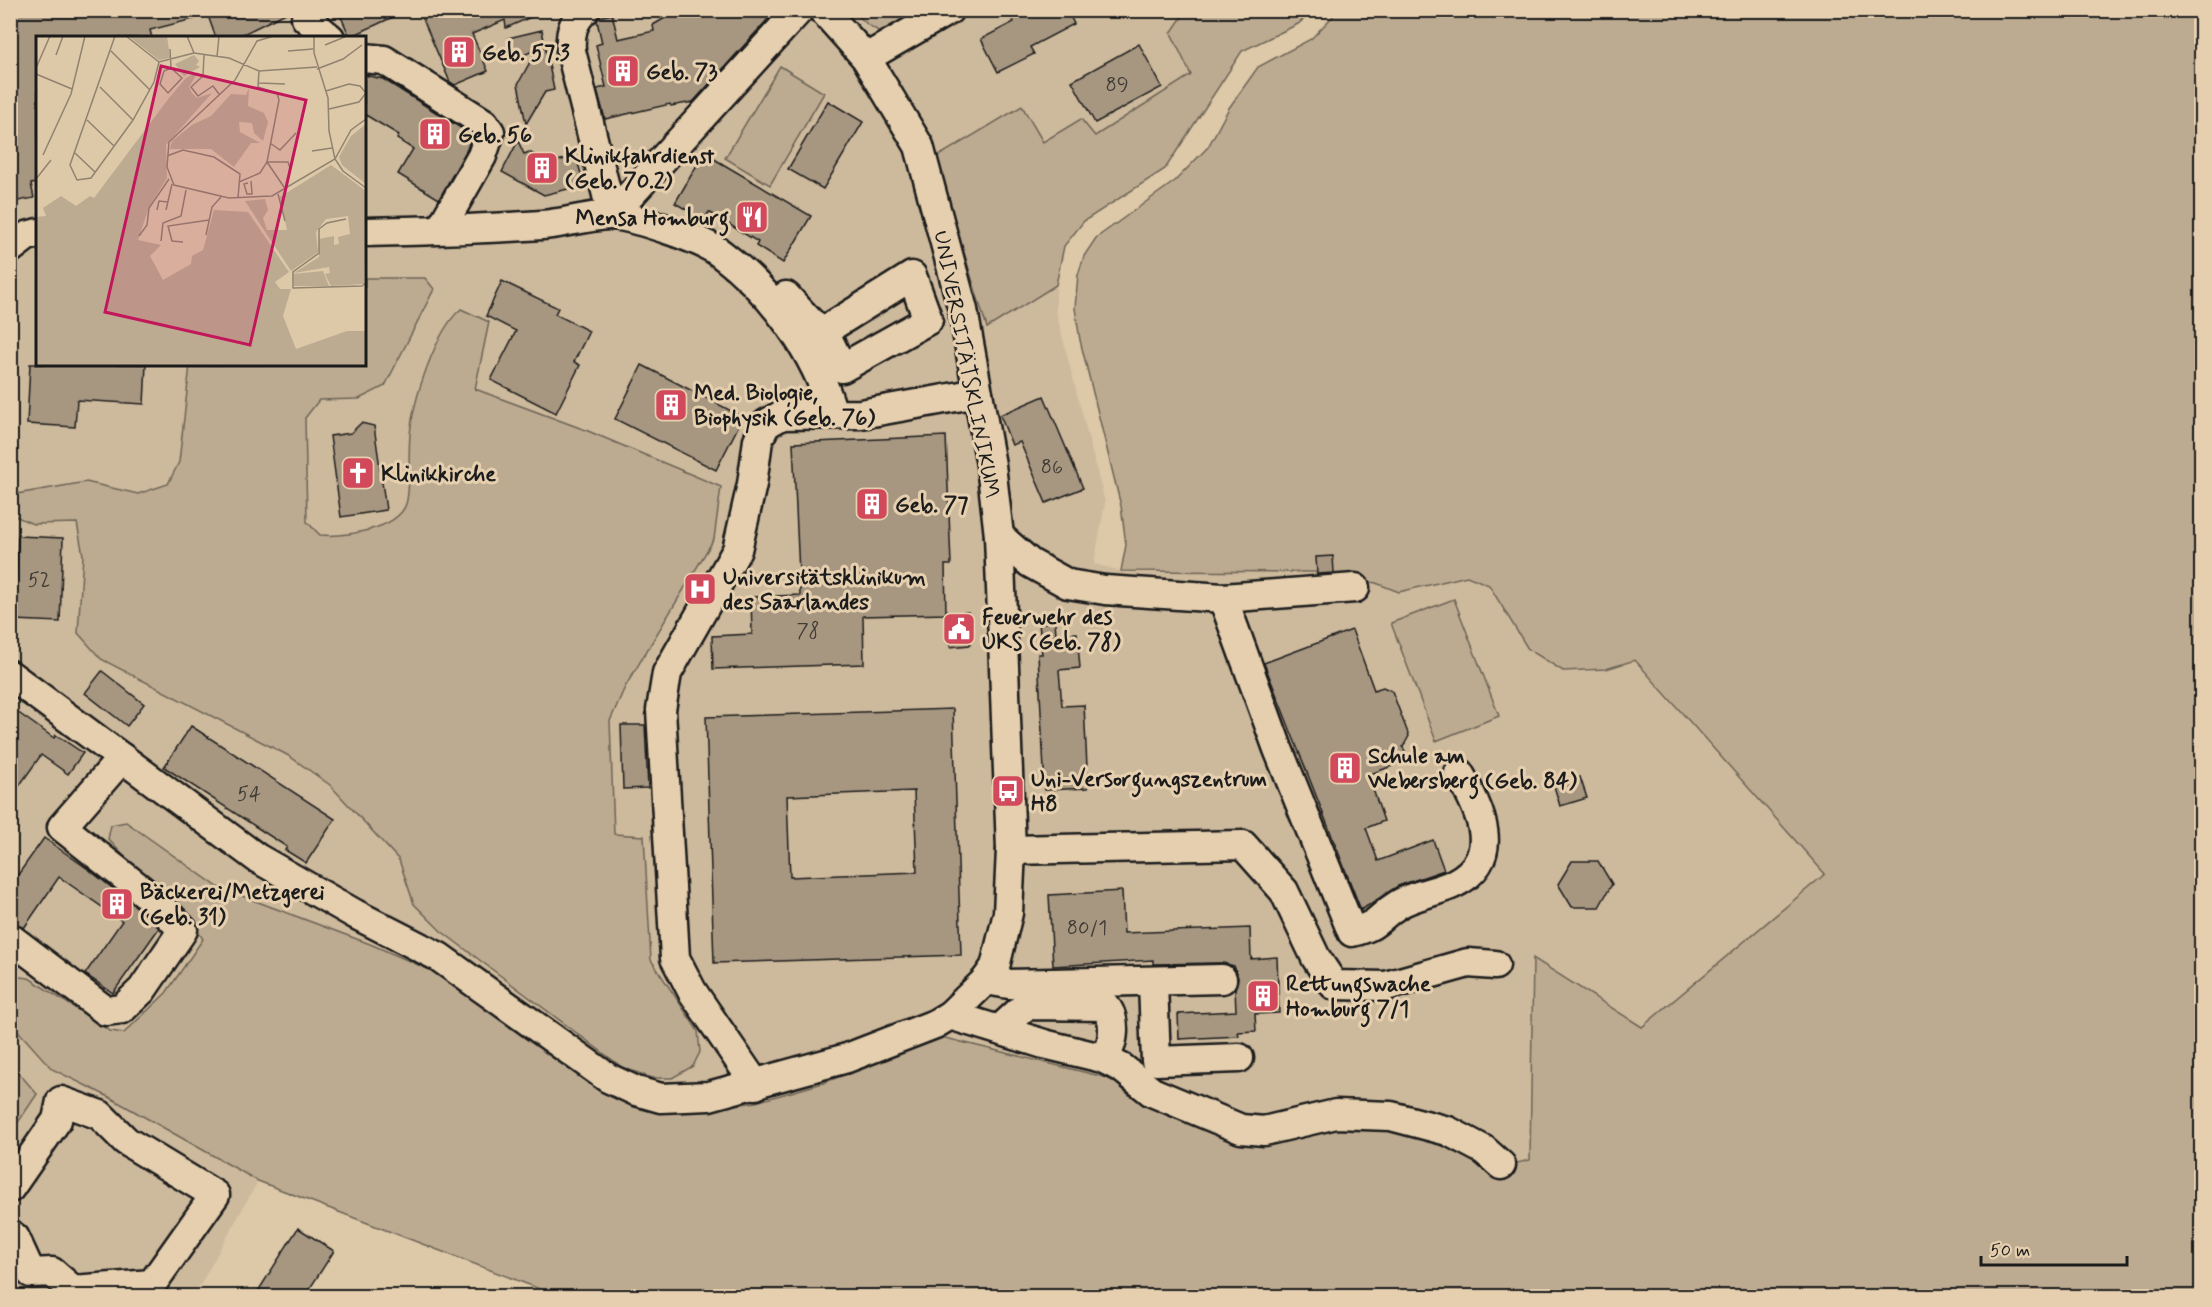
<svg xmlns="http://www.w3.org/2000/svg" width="2212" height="1307" viewBox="0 0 2212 1307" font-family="Mynerve,sans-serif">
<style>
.built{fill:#cdb99c;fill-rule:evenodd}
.green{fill:#bdab91;stroke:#6c6456;stroke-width:1.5}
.building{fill:#a79781;stroke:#1c1c1c;stroke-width:1.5;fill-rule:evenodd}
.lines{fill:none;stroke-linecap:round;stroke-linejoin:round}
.minor-casing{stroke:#1c1c1c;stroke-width:33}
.minor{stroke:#e5cfae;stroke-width:28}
.labels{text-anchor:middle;stroke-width:6;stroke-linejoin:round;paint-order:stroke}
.number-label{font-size:20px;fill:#3f3b35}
.poi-label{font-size:22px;font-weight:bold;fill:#1c1c1c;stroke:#e5cfae;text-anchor:start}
.street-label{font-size:22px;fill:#1c1c1c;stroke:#e5cfae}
.inset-road{fill:none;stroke:#908370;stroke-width:1.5}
.view{fill:#c2185b;fill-opacity:0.15;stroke:#c2185b;stroke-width:3}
.inset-edge{fill:none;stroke:#1c1c1c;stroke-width:3}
</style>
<rect width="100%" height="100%" fill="#ddc8a8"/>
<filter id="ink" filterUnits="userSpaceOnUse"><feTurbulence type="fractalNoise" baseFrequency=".0167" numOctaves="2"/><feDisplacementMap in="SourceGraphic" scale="12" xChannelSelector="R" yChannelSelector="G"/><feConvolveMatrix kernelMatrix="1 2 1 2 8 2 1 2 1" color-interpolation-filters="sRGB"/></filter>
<g filter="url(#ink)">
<!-- built -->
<g class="built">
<path d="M 11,11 L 1313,11 L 1298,24 L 1242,51 L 1165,169 L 1084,221 L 1064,246 L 1056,285 L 1056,312 L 1105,503 L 1094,564 L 1121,571 L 1314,572 L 1376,583 L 1399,592 L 1467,576 L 1490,585 L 1528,649 L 1585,672 L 1606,669 L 1634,660 L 1825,875 L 1642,1027 L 1533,958 L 1531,1160 L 1492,1169 L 1318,1127 L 1155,1105 L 1129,1095 L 1112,1079 L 941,1037 L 823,1083 L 756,1102 L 695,1111 L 663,1110 L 439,974 L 370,944 L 218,887 L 126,822 L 203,939 L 166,993 L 124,1033 L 110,1031 L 29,978 L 11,976 ZM 38,38 L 364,38 L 364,364 L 38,364 Z"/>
<polygon points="10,1023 52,1069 109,1097 258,1181 194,1296 11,1296"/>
</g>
<!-- green -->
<g class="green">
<polygon points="853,11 938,11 885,35 868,25"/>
<polygon points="1186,11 1313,11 1298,24 1242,51 1165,169 1084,221 1064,246 1056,285 987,328 935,158 1022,106 1043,142 1081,119 1095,136 1191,75 1171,33"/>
<polygon points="1338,11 2201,11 2201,1296 558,1296 258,1181 109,1097 52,1069 11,1023 10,976 29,978 110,1031 124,1033 166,993 203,939 187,915 153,887 108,839 111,825 126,822 218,887 370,944 439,974 663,1110 695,1111 756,1102 823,1083 941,1037 1112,1079 1129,1095 1155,1105 1318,1127 1414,1130 1492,1169 1530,1160 1533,958 1642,1027 1825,874 1635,660 1606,669 1563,671 1528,649 1489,585 1467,576 1399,592 1376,583 1314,572 1121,571 1126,545 1121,506 1080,340 1075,308 1078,275 1084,256 1096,238 1175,181 1208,147 1229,108 1258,67 1311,39"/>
<polygon points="780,66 824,93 770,185 725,158"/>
<path d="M 365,278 L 425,278 L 434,289 L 385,386 L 359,399 L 319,400 L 305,418 L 307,522 L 320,535 C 343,537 397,530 406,504 C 411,489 408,453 410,435 C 413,401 435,331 461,309 L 489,322 L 475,389 L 588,431 L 721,487 L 714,539 L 625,687 L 610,721 L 614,834 L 644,836 L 651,960 L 698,1031 L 700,1052 L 693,1066 L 672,1078 L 652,1078 L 622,1067 L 441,931 L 414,904 L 399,860 L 330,785 L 289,756 L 101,659 L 78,633 L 83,555 L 77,523 L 33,524 L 15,516 L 17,494 L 86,482 L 138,494 L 168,484 L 179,462 L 190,365 L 364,364 Z"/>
<polygon points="1454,599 1499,716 1436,741 1391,623"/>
<polygon points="11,1064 37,1094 11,1133 10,1133"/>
</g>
<!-- building -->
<g class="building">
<polygon points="10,10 205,10 205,16 150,30 152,38 38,38 38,183 31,184 34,198 13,202 10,188"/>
<polygon points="206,10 292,10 235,38 216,38"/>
<polygon points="338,10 408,10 350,37"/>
<polygon points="419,10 547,10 506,28 505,20 472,34 488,71 455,85 450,82"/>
<polygon points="679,10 686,16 696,10 776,10 693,102 671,106 670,104 605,119 597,89 606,87 596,45 602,43 597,21 599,17 612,14 618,39 654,31 653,25"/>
<polygon points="1008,10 1067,10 1074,24 1030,47 1034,54 998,72 981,39 1014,22"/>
<polygon points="542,30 554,90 545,92 526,124 518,84 537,49 513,60 508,38"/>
<polygon points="1139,44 1162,87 1095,123 1072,81"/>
<polygon points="364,75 383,79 472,135 467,149 439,199 398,174 413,149 397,139 399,135 364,114"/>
<polygon points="828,101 863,122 823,189 788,169"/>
<polygon points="518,141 524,154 529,152 550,163 576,156 584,185 544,195 502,172"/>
<polygon points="704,153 811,216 783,263 756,246 758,242 709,212 704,220 675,203"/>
<polygon points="502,281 558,308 555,314 589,331 574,362 580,365 556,413 491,380 516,331 486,316"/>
<polygon points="30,364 146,364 144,404 77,400 75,427 27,424"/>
<polygon points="642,365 743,417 716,470 615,419"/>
<polygon points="1044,396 1083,488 1046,503 1020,442 1012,445 1000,415"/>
<polygon points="361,423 374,426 386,510 341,517 330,436 351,433"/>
<polygon points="946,436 951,565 945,565 946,614 863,616 864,664 713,669 712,636 752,634 751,597 800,595 793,443"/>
<polygon points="18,536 63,538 60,622 15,620"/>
<polygon points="1333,556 1334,573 1317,574 1316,557"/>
<polygon points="968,612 970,645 950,647 947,614"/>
<polygon points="1055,622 1056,634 1077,633 1080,668 1059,670 1062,706 1084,705 1088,788 1045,790 1038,654 1042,654 1039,623"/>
<polygon points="1352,630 1374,690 1383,687 1392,691 1409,736 1403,747 1408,760 1368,775 1384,821 1366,828 1378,861 1433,840 1444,870 1398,886 1361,910 1264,663"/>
<polygon points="102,671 144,704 127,726 85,693"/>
<polygon points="10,707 54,738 56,735 83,753 68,774 41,755 10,799"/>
<path d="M 953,709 L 961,955 L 714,963 L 706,717 ZM 914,791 L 917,872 L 790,877 L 787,796 Z"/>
<polygon points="621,725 645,725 648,788 623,789"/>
<polygon points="191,726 335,819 306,863 285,850 287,847 164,767"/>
<polygon points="1580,777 1587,798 1560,806 1554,786"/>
<polygon points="44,838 88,869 143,912 159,928 113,993 85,974 122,921 59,877 24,928 10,922 10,886"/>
<polygon points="1572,861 1598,861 1612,884 1599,907 1572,907 1558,884"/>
<polygon points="1122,891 1124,933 1250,928 1251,959 1277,957 1279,1013 1255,1014 1256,1031 1238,1032 1239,1036 1179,1039 1178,1014 1236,1011 1235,989 1238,978 1234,966 1222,963 1153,964 1153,960 1053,966 1049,895"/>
<polygon points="298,1228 334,1251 305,1296 255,1296"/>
</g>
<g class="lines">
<!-- minor casing -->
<g class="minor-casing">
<g id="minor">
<path d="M 585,10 C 572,22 570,34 571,51 L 612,215"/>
<polyline points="306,18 330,38"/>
<polyline points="364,58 384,60 484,123 490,132 482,156 441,228"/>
<polyline points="866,58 949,10"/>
<polyline points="612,215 799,10"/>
<path d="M 364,232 C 423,231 483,229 542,225 C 562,224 596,214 613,215 C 637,218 702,239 720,253 C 772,292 816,352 833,414"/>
<polyline points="10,249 27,236 38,233"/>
<polyline points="786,296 811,323 824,331 912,276 928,320 842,368 824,331"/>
<polyline points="999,536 1030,563 1068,584 1105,590 1223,598 1355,588"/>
<path d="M 1223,598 L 1278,749 L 1352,932 C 1381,925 1377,917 1399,904 C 1416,894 1438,892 1455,883 C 1505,857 1479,808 1459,773"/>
<polyline points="10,675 257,858 355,914 439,957 608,1078 636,1091 661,1098 709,1096 847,1058 935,1024 950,1015 986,980 995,967 1008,913 1011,850 999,536 991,465 963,310 919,146 866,58 823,10"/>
<polyline points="1011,850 1243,845 1284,891 1316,958 1334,985 1386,986 1468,963 1495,965"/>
<polyline points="10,938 106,1011 122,1009 142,990 183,930 154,900 62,827 122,758"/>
<polyline points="986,980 1009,984 1222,979"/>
<polyline points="1153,983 1156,1061 1239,1058"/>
<polyline points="950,1015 1044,1044 1102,1058 1122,1068 1152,1092 1241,1129 1264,1131 1336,1114 1391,1116 1448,1131 1484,1150 1501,1165"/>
<path d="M 999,1030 L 1024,1007 L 1031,1005 L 1105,1006 C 1117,1018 1115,1048 1102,1058"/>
<polyline points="756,1085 692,991 675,958 661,710 667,673 737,550 752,484 758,440 766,424 782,415 861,414 978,393"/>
<polyline points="10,1188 57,1120 61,1101 100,1115 126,1141 215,1195 152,1284 73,1290 52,1272 31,1273 15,1238 10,1234"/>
</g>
</g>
<!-- minor -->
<use href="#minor" class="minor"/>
</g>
</g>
<!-- icons -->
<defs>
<g id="building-square" transform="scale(1.725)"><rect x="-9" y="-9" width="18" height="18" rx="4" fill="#d1495b" stroke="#e5cfae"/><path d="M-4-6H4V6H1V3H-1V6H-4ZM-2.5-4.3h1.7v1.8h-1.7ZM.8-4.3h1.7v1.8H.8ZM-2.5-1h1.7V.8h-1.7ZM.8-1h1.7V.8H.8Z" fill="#fff"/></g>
<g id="restaurant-square" transform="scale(1.725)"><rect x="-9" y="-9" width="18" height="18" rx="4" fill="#d1495b" stroke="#e5cfae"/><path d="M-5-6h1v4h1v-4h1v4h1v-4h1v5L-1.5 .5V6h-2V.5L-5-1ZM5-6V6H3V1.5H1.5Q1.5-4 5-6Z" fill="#fff"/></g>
<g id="church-square" transform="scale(1.725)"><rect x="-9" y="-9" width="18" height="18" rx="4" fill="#d1495b" stroke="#e5cfae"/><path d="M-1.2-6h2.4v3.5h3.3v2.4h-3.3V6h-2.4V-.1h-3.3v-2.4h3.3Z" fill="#fff"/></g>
<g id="hospital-square" transform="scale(1.725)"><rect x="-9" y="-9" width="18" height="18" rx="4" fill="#d1495b" stroke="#e5cfae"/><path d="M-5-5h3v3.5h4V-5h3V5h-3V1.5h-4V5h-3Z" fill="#fff"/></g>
<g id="civic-square" transform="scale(1.725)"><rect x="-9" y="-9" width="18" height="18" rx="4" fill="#d1495b" stroke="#e5cfae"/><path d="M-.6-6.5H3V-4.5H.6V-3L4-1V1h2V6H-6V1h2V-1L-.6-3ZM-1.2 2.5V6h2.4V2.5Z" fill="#fff"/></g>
<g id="bus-square" transform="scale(1.725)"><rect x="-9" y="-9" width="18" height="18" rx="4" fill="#d1495b" stroke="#e5cfae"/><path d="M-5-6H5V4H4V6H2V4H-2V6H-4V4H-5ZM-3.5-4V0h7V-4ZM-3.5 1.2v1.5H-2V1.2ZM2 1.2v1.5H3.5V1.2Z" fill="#fff"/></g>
</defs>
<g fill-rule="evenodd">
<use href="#building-square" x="459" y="52"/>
<use href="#building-square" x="623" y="71"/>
<use href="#building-square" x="435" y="134"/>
<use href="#building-square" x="542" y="168"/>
<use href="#restaurant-square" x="752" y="217"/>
<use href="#building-square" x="671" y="405"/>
<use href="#church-square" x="358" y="473"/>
<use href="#building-square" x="872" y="504"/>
<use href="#hospital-square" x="700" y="589"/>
<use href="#civic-square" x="959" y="629"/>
<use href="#building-square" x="1345" y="768"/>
<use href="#bus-square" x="1008" y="791"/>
<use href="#building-square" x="117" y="904"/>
<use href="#building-square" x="1263" y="996"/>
</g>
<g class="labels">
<!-- number labels -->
<g class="number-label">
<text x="1117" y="91">89</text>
<text x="1052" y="473">86</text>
<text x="39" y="586">52</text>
<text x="808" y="637">78</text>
<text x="249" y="800">54</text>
<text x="1087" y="934">80/1</text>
</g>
<!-- poi labels -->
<g class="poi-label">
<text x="482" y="60">Geb. 57.3</text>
<text x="646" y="79">Geb. 73</text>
<text x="458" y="142">Geb. 56</text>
<text x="565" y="163">Klinikfahrdienst<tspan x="565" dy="25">(Geb. 70.2)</tspan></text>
<text x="729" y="225" text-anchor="end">Mensa Homburg</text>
<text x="694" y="400">Med. Biologie,<tspan x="694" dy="25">Biophysik (Geb. 76)</tspan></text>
<text x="381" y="481">Klinikkirche</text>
<text x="895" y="512">Geb. 77</text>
<text x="723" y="584">Universitätsklinikum<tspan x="723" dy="25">des Saarlandes</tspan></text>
<text x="982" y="624">Feuerwehr des<tspan x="982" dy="25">UKS (Geb. 78)</tspan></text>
<text x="1368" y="763">Schule am<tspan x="1368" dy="25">Webersberg (Geb. 84)</tspan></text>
<text x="1031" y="786">Uni-Versorgungszentrum<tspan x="1031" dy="25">H8</tspan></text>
<text x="140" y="899">Bäckerei/Metzgerei<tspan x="140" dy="25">(Geb. 31)</tspan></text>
<text x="1286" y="991">Rettungswache<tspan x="1286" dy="25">Homburg 7/1</tspan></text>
</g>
<!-- street labels -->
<g class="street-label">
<text transform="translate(968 364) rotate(79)" y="8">UNIVERSITÄTSKLINIKUM</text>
</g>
</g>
<!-- overview -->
<g transform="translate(36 36)">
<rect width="330" height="330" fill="#ddc8a8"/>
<path d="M 92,0 L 131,0 L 134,22 L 123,24 ZM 158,19 L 163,25 L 160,29 L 164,31 L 148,40 L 139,28 ZM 162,36 L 153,51 L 156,57 L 161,62 L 176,57 L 130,109 L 131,142 L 113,171 L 102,204 L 125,209 L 114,220 L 127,244 L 155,228 L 156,220 L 167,214 L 178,174 L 212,176 L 253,236 L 239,246 L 244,253 L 255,253 L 247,280 L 260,313 L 311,295 L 330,295 L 330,330 L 0,330 L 0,181 L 10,180 L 7,172 L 25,160 L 40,170 L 54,160 L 58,162 L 133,62 L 150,42 ZM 213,52 L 212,70 L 228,77 L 232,86 L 227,105 L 218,97 L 216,87 L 203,86 L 204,96 L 224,107 L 215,107 L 198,131 L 175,113 L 134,113 L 136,105 L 156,89 L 175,80 L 195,58 L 210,59 ZM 330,88 L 330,148 L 306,129 L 303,121 L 315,100 ZM 295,129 L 330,155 L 328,248 L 295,250 L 289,238 L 294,237 L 293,231 L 258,237 L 283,221 L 283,203 L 298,200 L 298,209 L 303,208 L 302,201 L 314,198 L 312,180 L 290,183 L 280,196 L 282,216 L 255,235 L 209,165 L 229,163 L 232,174 L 227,182 L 231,194 L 251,194 L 244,161 ZM 287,235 L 293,250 L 258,250 L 257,238 Z" fill="#bdab91"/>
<path class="inset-road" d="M 79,0 L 34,129 L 41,144 L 55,142 L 97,84 L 118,46 L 123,26M 90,0 L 123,26 L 158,17M 151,0 L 158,17M 238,0 L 221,5 L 199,44 L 133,106 L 131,131 L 138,149 L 193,162 L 236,160 L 299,123 L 315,94 L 330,83M 278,0 L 278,17 L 292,62 L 293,95 L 299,123 L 307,135 L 330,152M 289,9 L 311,0M 134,13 L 135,32 L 146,42 L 132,57 L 124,48 L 128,35 L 135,32M 75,15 L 114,54M 252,15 L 277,13M 158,17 L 193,22 L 223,35 L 281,31M 20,19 L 27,0M 168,19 L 167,40 L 155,51 L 162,60 L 177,50 L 183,58M 181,21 L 183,0M 0,32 L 14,0M 281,33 L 307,23 L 326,9M 0,38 L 36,53M 223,47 L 249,48M 64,51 L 97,84M 290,55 L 313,48 L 324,50 L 330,57 L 323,66 L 293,73M 51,84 L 78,110M 234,107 L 244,114 L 260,97M 276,115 L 296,112M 39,117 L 59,136M 7,119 L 35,58 L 49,0M 131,120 L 147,114 L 178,121 L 204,138 L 202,162M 231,126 L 250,154M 231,126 L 252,126 L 254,132M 0,143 L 15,124M 203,146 L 224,137 L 231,126 L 243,64 L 241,57 L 222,51 L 223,35M 212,147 L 208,148 L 211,158 L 216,158 L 215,145M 242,158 L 249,185M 121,174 L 123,165 L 132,166M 130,174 L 136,148M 310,183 L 291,187 L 283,193 L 283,217 L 257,236 L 257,252 L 326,250 L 330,247M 170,199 L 176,171 L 185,161M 103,200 L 111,189 L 113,172 L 133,143M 125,205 L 127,187 L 145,180 L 150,154M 147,206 L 136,205 L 132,190 L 173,184"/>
<path class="view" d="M 125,30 L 270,64 L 214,309 L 69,276 Z"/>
<rect width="330" height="330" class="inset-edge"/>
</g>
<!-- margin -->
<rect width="2212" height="1307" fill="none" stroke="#e5cfae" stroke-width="36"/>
<rect x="18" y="18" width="2176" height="1271" fill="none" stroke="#1c1c1c" stroke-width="2" filter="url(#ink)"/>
<!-- scale -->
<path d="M1981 1256v9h146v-9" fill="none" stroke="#1c1c1c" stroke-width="3"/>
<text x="1990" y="1256" font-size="18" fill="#1c1c1c" stroke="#e5cfae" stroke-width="4.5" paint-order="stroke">50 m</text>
</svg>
